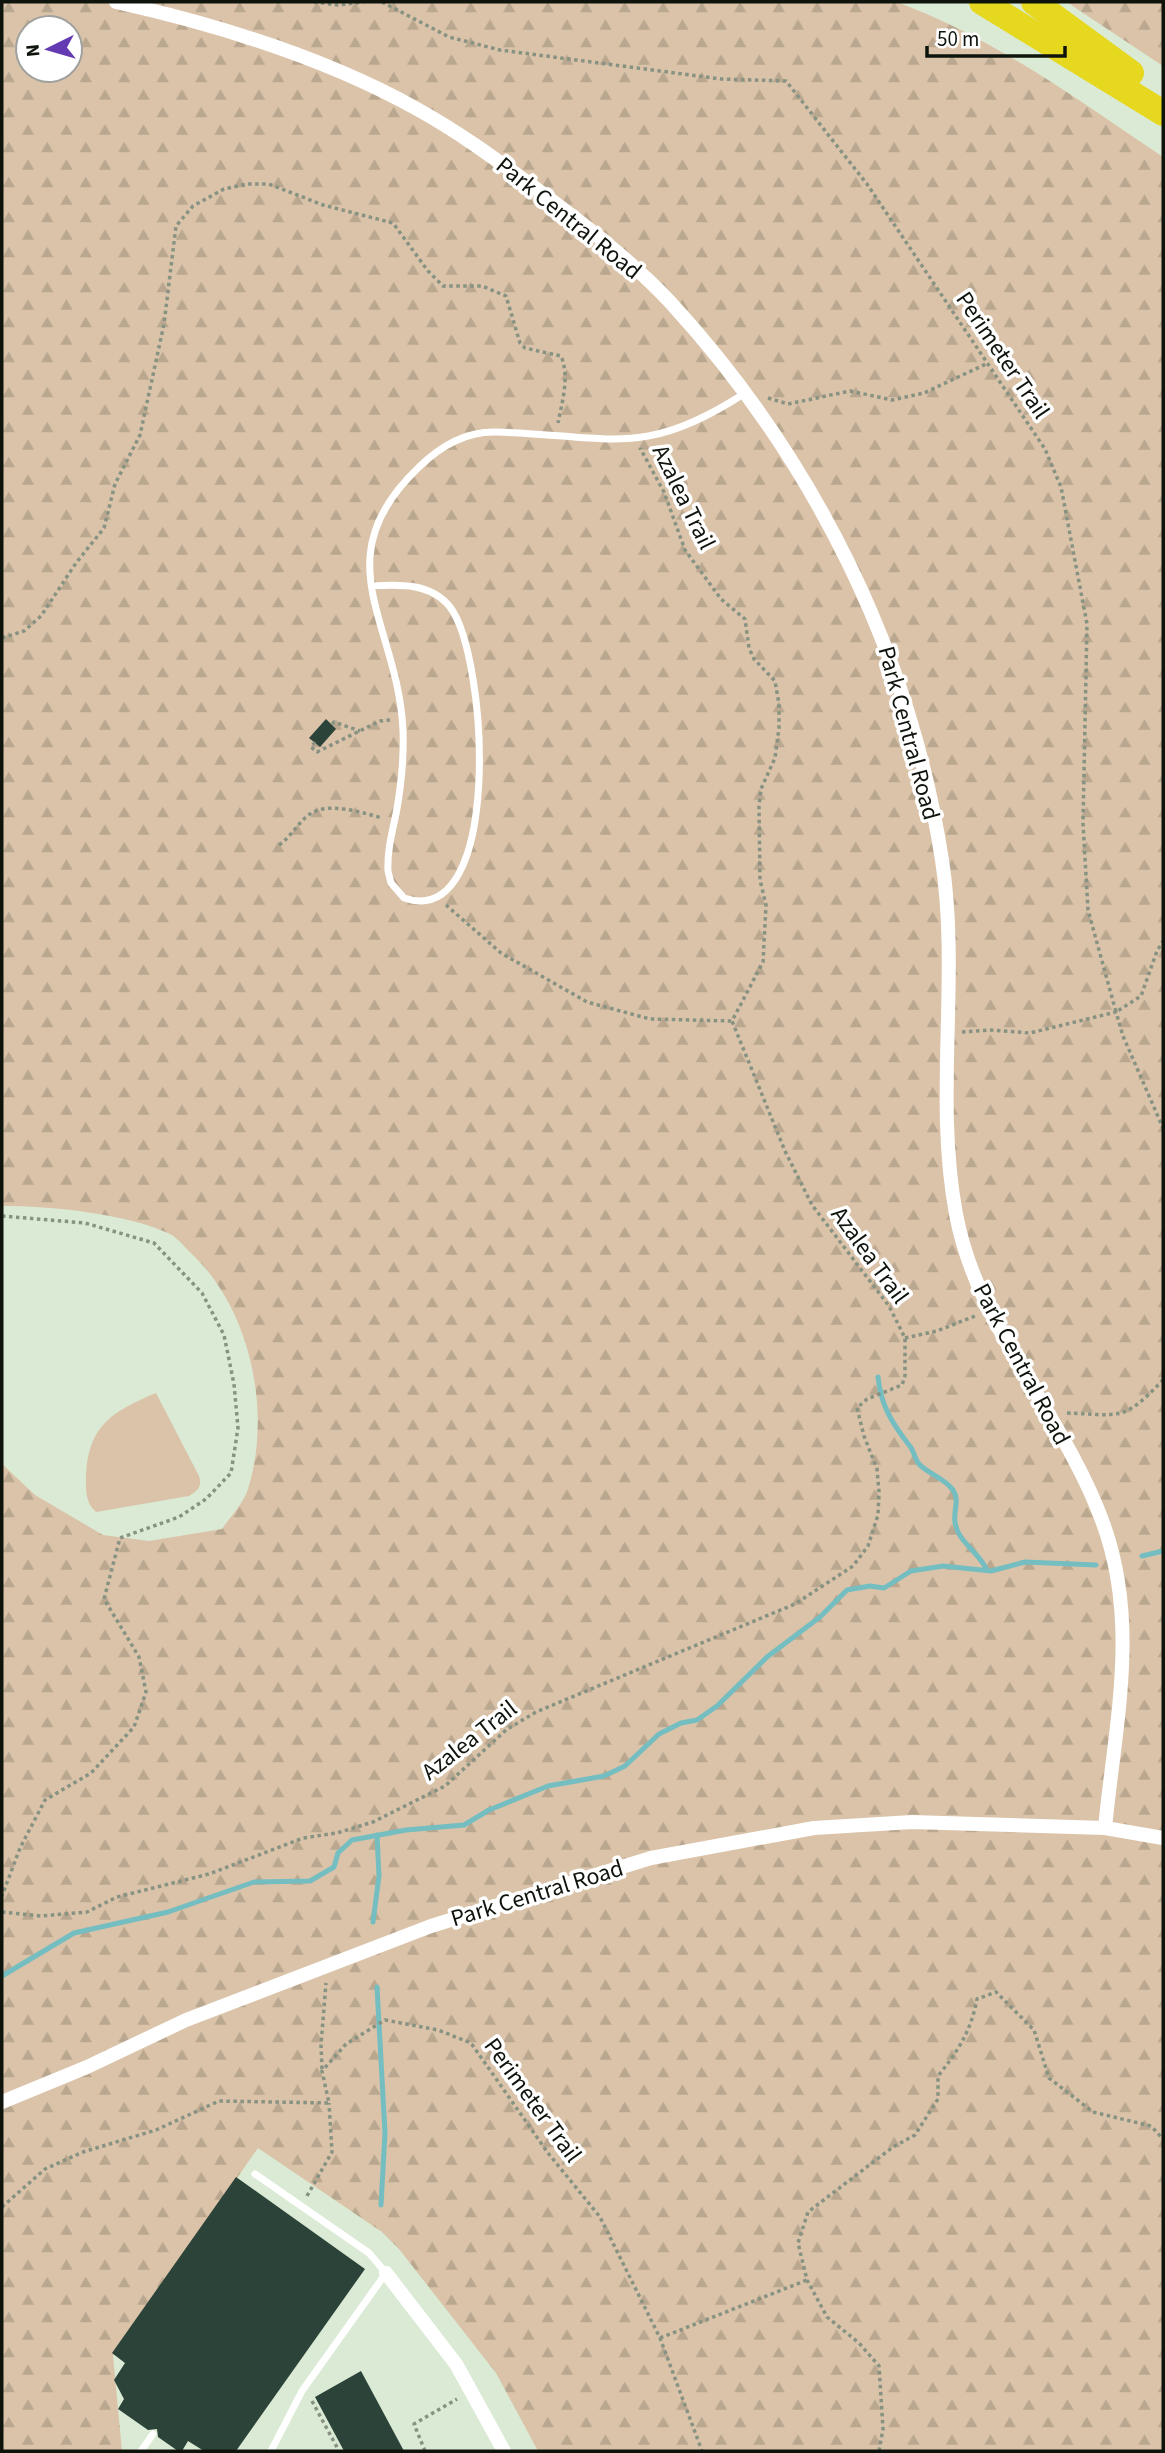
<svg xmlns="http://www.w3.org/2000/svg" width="1165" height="2453" viewBox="0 0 1165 2453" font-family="'Source Sans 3',sans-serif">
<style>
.forest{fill:url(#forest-firs);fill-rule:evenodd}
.pitch{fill:#dac3a8}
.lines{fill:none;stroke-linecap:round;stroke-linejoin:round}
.stream{stroke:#74bec1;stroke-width:5}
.building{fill:#2c433a}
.path{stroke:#879282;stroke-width:3.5;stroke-dasharray:3.5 3.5;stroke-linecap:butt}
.service{stroke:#fff;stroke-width:7}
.minor{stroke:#fff;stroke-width:14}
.motorway{stroke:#e6d71f;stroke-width:26}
.labels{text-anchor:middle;stroke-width:7;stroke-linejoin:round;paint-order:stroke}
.street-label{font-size:24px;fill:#0e140c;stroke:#fff}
</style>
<defs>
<pattern id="forest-firs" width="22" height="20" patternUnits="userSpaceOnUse" patternTransform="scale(1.75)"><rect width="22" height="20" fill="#dac3a8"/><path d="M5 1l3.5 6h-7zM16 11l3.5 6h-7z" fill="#baa78f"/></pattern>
</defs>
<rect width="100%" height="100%" fill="#dbead4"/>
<!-- forest -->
<g class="forest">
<path d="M 2,2 L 897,2 C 994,38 1077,99 1163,157 L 1163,2451 L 538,2451 L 496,2373 L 399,2249 L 382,2232 L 258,2148 L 113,2356 L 122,2451 L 2,2451 L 2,1464 L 35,1495 L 103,1535 L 149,1541 L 222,1529 C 230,1517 244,1503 248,1489 C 272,1412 251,1311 193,1255 C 186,1249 178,1238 170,1234 C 125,1213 50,1206 2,1206 ZM 28,28 L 70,28 L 70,70 L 28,70 Z"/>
<polygon points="1067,2 1163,2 1163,66 1077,9"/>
</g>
<!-- pitch -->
<path class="pitch" d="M 156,1393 L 199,1476 C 202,1486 199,1490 189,1496 L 96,1512 C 85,1502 86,1490 86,1476 C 88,1425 113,1411 156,1393 Z"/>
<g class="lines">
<!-- stream -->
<g class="stream">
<path d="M 878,1377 C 881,1406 892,1423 909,1445 C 914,1450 914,1458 919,1464 C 928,1474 945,1478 953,1490 C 960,1501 953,1511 955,1522 C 957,1541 978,1551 987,1570"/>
<polyline points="1142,1556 1163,1551"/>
<polyline points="373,1922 379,1876 377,1835"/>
<polyline points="2,1976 74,1933 168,1912 254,1882 310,1881 334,1867 338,1853 352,1840 406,1830 464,1825 489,1810 548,1786 604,1776 625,1766 659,1734 681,1723 697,1720 717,1706 767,1657 820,1617 847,1590 870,1586 884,1588 911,1571 943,1566 991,1571 1025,1562 1096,1565"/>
<polyline points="377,1987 385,2133 381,2205"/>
</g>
</g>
<!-- building -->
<g class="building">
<polygon points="326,719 336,729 320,747 309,738"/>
<polygon points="236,2177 365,2269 236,2451 204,2451 188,2441 182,2451 178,2451 158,2437 157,2429 148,2430 118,2409 124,2399 114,2380 125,2363 112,2353"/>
<polygon points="361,2371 404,2451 344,2451 315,2397"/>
</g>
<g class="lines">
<!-- path -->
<g class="path">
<polyline points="314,2 338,5 364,2"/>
<polyline points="382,2 449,37 500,50 721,79 786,81 867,184 1045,449 1061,487 1087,624 1083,823 1088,910 1116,1012 1141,996 1157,951 1163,941"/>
<polyline points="768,398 788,404 850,391 892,400 924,393 986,364"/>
<path d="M 2,638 L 24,631 L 41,616 L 76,563 L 104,528 L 115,484 L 140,435 L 164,324 L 176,226 L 193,206 L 224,189 L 247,184 L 269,184 L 323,205 L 393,223 L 428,271 L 443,286 L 482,286 L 506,296 L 520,343 L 525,348 L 561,356 C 570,377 562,402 558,423"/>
<polyline points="332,724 334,722 360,731"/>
<polyline points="315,742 311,747 317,752 380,721 390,720"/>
<path d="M 279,845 C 292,836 299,821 310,814 C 329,801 363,813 382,818"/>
<polyline points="446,905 501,953 587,1002 650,1019 732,1021"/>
<polyline points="962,1032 989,1030 1030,1033 1116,1012 1123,1036 1163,1128"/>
<polyline points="2,1216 85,1223 154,1243 202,1293 224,1335 234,1384 238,1428 231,1473 206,1499 179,1517 120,1538 104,1599 139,1657 146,1692 134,1727 91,1773 45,1800 20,1848 2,1896"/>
<polyline points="905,1338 937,1331 975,1316"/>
<path d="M 1067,1413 C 1121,1415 1123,1422 1163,1380"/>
<polyline points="2,1912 41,1916 87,1912 117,1897 209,1874 303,1838 337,1833 373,1822 445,1786 506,1730 536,1712 795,1604 853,1566 868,1546 878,1515 879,1492 877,1469 864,1436 857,1408 867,1399 902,1385 905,1376 905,1338 889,1306 812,1205 785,1151 732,1021 763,962 766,905 760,880 759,806 761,789 775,758 779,728 779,704 775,681 754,659 749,648 745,619 721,599 685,550 664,492 640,448"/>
<polyline points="322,2069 321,2045 326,1983"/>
<polyline points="307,2196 332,2152 329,2103"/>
<polyline points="2,2207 45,2169 83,2152 156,2130 219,2101 329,2103 322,2071 346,2044 385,2020 438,2030 471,2043 548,2153 600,2217 660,2338 702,2451"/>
<polyline points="660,2338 807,2280"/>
<polyline points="312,2401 339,2451"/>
<polyline points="425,2451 414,2424 457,2399"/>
<path d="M 879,2451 L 883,2429 L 879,2366 L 859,2343 L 827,2317 L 807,2280 L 798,2243 L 808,2212 L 893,2147 L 915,2135 L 938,2099 L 938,2076 C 958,2051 971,2031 977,1999 L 996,1992 L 1034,2030 L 1049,2078 L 1093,2112 L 1151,2126 L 1163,2139"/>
</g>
<!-- service -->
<g class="service">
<path d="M 372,586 C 399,584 431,583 450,607 C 488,657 504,932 404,898 L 391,883 L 388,871 C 387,851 392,833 396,814 C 401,787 404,757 403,730 C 398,623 322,560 418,468 C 439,447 466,431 497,432 C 608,435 643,460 745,393"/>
<polyline points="255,2174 369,2253 386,2273 302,2391 271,2451"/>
<polyline points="141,2451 153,2434"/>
</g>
<!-- minor -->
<g class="minor">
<path d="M 116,2 C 219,25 324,57 417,109 C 457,131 494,158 531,185 C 579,221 629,258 671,303 C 813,458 910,652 942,860 C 960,977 934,1097 956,1214 C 977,1328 1064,1415 1103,1523 C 1140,1624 1115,1724 1105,1828"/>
<polyline points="2,2102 87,2067 186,2020 431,1926 651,1858 814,1828 912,1822 1105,1828 1163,1838"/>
<polyline points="386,2273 456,2364 504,2451"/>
</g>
<!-- motorway -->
<g class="motorway">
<polyline points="982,2 1163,113"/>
<polyline points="1034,2 1131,73"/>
</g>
</g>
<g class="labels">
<!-- street labels -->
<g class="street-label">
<text transform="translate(569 218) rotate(39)" y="8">Park Central Road</text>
<text transform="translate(1003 355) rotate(56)" y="8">Perimeter Trail</text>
<text transform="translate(684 497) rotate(64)" y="8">Azalea Trail</text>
<text transform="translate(909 733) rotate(75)" y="8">Park Central Road</text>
<text transform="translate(870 1255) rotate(54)" y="8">Azalea Trail</text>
<text transform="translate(1022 1364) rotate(62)" y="8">Park Central Road</text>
<text transform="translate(469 1740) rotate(-38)" y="8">Azalea Trail</text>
<text transform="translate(537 1893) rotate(-17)" y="8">Park Central Road</text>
<text transform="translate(533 2100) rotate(54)" y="8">Perimeter Trail</text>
</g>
</g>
<!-- border -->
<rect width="1165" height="2453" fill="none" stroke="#0e140c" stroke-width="7"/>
<!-- north arrow -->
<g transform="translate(49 49) rotate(265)"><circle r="33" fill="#ffffff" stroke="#9fa19e" stroke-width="2"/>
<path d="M0-5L12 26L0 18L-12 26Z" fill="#633ab2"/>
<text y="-10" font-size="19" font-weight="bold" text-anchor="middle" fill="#0e140c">N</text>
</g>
<!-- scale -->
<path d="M927 46v10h138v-10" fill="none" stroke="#0e140c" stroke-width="3.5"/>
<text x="937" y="46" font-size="21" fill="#0e140c" stroke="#ffffff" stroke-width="5" paint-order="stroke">50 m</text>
</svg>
